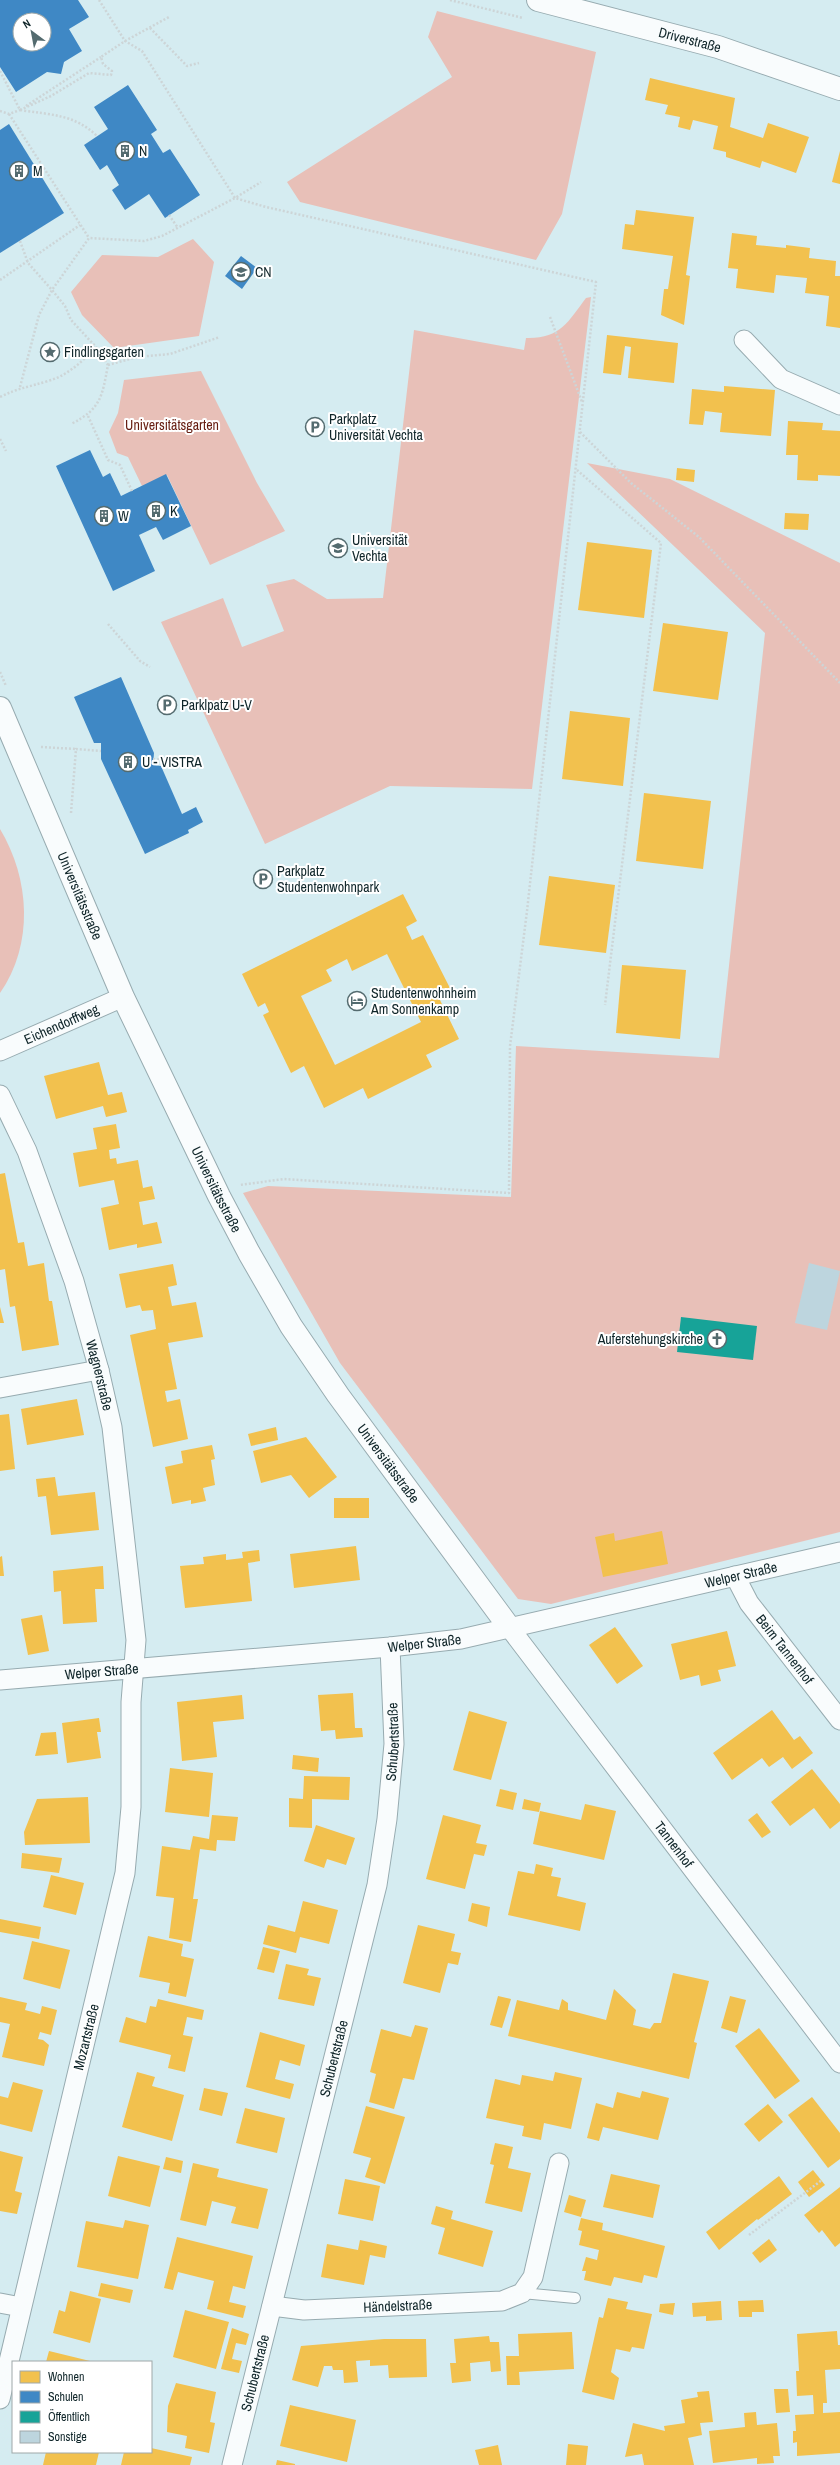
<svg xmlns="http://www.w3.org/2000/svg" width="840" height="2465" viewBox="0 0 840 2465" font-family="'Archivo Narrow',sans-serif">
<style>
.green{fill:#e8c0b8}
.homes{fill:#f2c14e;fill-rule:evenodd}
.schools{fill:#3f88c5;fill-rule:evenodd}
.public{fill:#17a398}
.building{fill:#bdd5de}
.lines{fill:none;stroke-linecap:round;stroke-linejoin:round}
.lane-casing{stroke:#97abb0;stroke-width:12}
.street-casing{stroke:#97abb0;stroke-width:21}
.secondary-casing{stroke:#97abb0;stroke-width:24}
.path{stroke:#cdd5d7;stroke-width:2.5;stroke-dasharray:2 2;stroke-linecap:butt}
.lane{stroke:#f9fcfd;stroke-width:10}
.street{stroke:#f9fcfd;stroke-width:19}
.secondary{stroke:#f9fcfd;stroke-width:22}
.labels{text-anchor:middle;stroke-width:4;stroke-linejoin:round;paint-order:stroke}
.street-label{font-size:14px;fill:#0f2529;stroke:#fff}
.poi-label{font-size:14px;fill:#0f2529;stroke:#fff;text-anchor:start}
.park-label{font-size:14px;fill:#661d11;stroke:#fff}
</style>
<rect width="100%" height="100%" fill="#d5ecf1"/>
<!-- green -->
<g class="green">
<polygon points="437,11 596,52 562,214 536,260 300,202 287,182 452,77 428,37"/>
<polygon points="193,239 214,262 199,336 114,348 82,315 71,292 102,255 158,257"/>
<path d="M 591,297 L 532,789 L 390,786 L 265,844 L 161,622 L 223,598 L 242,647 L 284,631 L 266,585 L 294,579 L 327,599 L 383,598 L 414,330 L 524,350 L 526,338 C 560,339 568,322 586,298 Z"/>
<polygon points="201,371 257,483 285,531 210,565 167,475 142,486 128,457 117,453 109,432 118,413 124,380"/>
<polygon points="587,463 670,479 840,563 840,1532 551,1604 518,1599 340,1363 243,1193 268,1186 511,1197 516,1046 719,1058 765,633"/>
<path d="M 0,829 C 30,879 34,944 0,993 Z"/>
</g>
<!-- homes -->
<g class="homes">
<polygon points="650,78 735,98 730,127 763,138 768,123 809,137 796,173 762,161 760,168 726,157 726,152 713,149 718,126 693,120 690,130 678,127 680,117 665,114 668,105 645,100"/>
<polygon points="840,151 840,184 832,182"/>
<polygon points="636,210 694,217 686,275 690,276 684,325 661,315 664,289 668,289 673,256 622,249 625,224 634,225"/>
<polygon points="732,233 757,236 756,245 786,248 786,245 810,248 809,258 836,261 835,276 840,276 840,328 826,326 829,296 805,293 807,278 776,275 774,293 736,288 738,269 728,268"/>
<polygon points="607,335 678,343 674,383 628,378 631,347 625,346 621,375 603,373"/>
<polygon points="724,386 775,390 771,436 720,432 722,413 705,411 703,425 689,424 692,389 724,392"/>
<polygon points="788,421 823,423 822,430 840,431 840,476 818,475 818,481 797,480 798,455 786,455"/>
<polygon points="677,468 695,470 694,482 676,480"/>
<polygon points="785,513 809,514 808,530 784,529"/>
<polygon points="587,542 652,550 644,618 578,610"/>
<polygon points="663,623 728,632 718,700 653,691"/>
<polygon points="570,711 630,718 623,786 562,779"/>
<polygon points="644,793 711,801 703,869 636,861"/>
<polygon points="549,876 615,885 606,953 539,945"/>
<path d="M 403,894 L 417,921 L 406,927 L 412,940 L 423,935 L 453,994 L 440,1000 L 459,1039 L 426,1055 L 432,1067 L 368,1099 L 363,1088 L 324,1108 L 304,1066 L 291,1073 L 263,1015 L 269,1012 L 265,1003 L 258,1007 L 242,974 ZM 387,954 L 421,1022 L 335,1065 L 301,996 L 332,981 L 326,970 L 347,959 L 352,971 Z"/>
<polygon points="622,965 686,970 680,1039 616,1033"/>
<polygon points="99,1062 108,1095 122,1092 127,1112 106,1117 103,1106 56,1119 44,1076"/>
<polygon points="116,1124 120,1148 109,1150 110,1159 116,1158 117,1164 138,1160 143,1188 152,1186 155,1199 139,1202 143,1225 157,1222 162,1243 137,1248 137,1244 109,1250 101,1208 119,1204 114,1180 79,1187 73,1153 97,1149 93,1128"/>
<polygon points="5,1173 18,1243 24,1242 28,1266 44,1263 49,1301 52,1301 59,1345 22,1351 15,1306 10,1307 5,1269 0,1270 0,1174"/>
<polygon points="173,1264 177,1285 168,1287 172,1306 196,1302 203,1337 168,1343 177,1389 165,1391 167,1402 180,1399 188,1439 153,1447 130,1335 156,1329 153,1310 142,1311 140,1305 126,1308 119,1274"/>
<polygon points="0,1307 4,1323 0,1323"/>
<polygon points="77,1399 84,1435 27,1445 21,1409"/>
<polygon points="9,1414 15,1469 0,1471 0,1415"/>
<polygon points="276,1427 278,1440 251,1446 248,1434"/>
<polygon points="306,1437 337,1477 309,1498 291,1475 261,1483 253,1451"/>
<polygon points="212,1445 215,1459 211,1460 215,1485 203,1488 206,1501 191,1504 191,1500 172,1504 165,1467 183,1463 181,1451"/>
<polygon points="55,1477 58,1496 95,1492 99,1530 51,1535 46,1496 38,1497 36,1479"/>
<rect x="334" y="1498" width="35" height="20"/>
<polygon points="662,1531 668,1564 603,1577 595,1537 614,1533 615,1541"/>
<polygon points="356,1546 360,1580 294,1588 290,1554"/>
<polygon points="259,1550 260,1561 248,1563 252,1601 185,1608 180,1566 204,1564 203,1557 226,1554 226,1560 243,1558 242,1552"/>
<polygon points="2,1556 4,1576 0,1576 0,1557"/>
<polygon points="103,1566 104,1589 95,1589 97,1622 63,1624 61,1591 54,1592 53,1571"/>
<polygon points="42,1615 49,1651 28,1655 21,1619"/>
<polygon points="615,1627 643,1666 617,1684 589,1645"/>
<polygon points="727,1631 736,1666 718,1670 721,1681 701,1686 699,1675 680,1680 671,1644"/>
<polygon points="353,1693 355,1728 362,1728 363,1737 336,1739 335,1730 321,1731 318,1695"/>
<polygon points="242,1695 244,1719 213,1722 217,1757 182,1761 177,1702"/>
<polygon points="772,1710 794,1740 800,1736 813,1753 792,1769 783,1757 769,1767 762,1758 732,1780 713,1753"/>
<polygon points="469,1711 507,1722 491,1780 453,1770"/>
<polygon points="99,1718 101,1732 97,1732 101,1758 67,1763 62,1723"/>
<polygon points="56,1732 58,1754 35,1756 41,1733"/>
<polygon points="293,1755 319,1758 318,1772 292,1769"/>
<polygon points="170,1768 213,1773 209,1817 165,1812"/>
<polygon points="812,1769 840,1804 840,1821 830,1829 814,1808 790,1826 771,1802"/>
<polygon points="304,1776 350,1777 349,1800 312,1799 312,1828 289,1827 289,1798 303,1799"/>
<polygon points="500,1789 517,1793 513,1810 496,1806"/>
<polygon points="88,1797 90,1843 25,1845 24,1832 37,1799"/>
<polygon points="524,1799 541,1803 539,1812 522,1809"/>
<polygon points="585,1804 616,1811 604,1860 533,1844 540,1811 581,1820"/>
<polygon points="757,1813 771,1832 762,1838 748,1820"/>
<polygon points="212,1815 238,1817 235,1841 217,1840 216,1851 200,1849 193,1899 198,1899 191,1942 169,1938 174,1898 156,1896 162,1846 190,1850 193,1836 209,1839"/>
<polygon points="443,1815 481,1825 476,1843 487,1845 484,1856 474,1854 465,1889 426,1879"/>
<polygon points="316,1825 355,1838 346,1865 327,1859 324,1868 304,1861"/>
<polygon points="22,1853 62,1858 59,1873 21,1868"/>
<polygon points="536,1864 553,1868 551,1876 561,1878 557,1896 586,1903 580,1931 508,1915 518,1871 534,1874"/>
<polygon points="51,1875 84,1883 76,1915 43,1907"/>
<polygon points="303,1901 338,1910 329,1944 300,1937 296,1953 263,1944 268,1925 295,1932"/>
<polygon points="472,1903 490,1907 487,1927 468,1921"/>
<polygon points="0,1919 41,1927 39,1939 0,1932"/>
<polygon points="418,1925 455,1934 451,1951 461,1953 458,1965 448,1963 440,1993 403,1983"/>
<polygon points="148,1936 183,1944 181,1956 194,1959 186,1997 168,1993 170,1983 139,1977"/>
<polygon points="32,1941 70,1950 60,1989 23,1979"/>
<polygon points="263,1947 280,1951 274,1973 257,1969"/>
<polygon points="286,1964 309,1969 307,1975 321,1978 314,2006 278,1999"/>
<polygon points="673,1973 709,1981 694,2042 697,2043 689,2079 508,2036 517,2000 559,2010 562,1999 568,2003 568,2010 606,2020 614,1989 636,2010 633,2025 650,2029 654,2023 661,2023"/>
<polygon points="498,1996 511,1999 502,2028 490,2025"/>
<polygon points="730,1996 746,2000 737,2033 721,2028"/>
<polygon points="0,1997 27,2003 25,2010 40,2014 42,2006 57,2010 51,2035 40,2032 38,2039 43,2040 49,2045 44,2066 2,2057 10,2024 0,2022"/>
<polygon points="158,1999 204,2010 202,2020 187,2017 183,2035 193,2037 185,2072 168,2068 171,2055 119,2042 126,2017 146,2023 150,2006 156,2007"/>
<polygon points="415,2025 428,2028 414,2080 403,2078 394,2109 369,2102 376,2074 370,2072 381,2029 411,2037"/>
<polygon points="759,2028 800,2081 775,2099 735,2046"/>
<polygon points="260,2032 305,2045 300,2066 280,2060 275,2079 294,2084 290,2099 246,2087"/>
<polygon points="137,2072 155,2077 152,2086 184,2095 172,2141 122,2127"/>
<polygon points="555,2072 582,2078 571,2129 544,2123 541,2140 522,2136 524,2126 486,2118 495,2079 520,2085 522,2075 553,2081"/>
<polygon points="13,2082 43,2090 32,2132 0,2124 0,2096 8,2098"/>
<polygon points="204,2088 228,2093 222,2116 199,2110"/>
<polygon points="642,2091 669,2098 658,2140 603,2127 599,2141 587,2138 596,2103 613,2108 617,2092 640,2098"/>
<polygon points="812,2097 840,2133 840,2159 828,2168 788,2115"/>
<polygon points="768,2104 783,2122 759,2142 744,2124"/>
<polygon points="366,2106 405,2117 385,2184 365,2177 371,2158 353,2153"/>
<polygon points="245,2108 285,2118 277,2153 236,2143"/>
<polygon points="495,2143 513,2147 508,2168 531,2173 522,2212 485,2203 494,2165 490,2164"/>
<polygon points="0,2151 23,2157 15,2191 22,2193 17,2214 0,2211"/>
<polygon points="118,2156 160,2166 150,2207 108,2196"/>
<polygon points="166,2157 183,2161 181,2173 163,2169"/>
<polygon points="193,2163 219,2169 217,2177 268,2189 258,2229 231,2223 236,2207 212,2201 206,2226 180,2220"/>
<polygon points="813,2170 825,2185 809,2197 798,2182"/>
<polygon points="611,2174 660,2185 653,2218 603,2207"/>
<polygon points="779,2176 792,2194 758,2220 757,2219 719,2250 706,2232"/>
<polygon points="345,2179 380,2186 373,2221 338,2214"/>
<polygon points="840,2187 840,2243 835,2247 822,2230 819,2233 804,2215"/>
<polygon points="569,2195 586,2200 581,2217 564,2212"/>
<polygon points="436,2206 453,2211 451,2219 493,2231 483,2267 438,2254 445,2228 431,2224"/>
<polygon points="581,2218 603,2223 602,2230 665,2246 657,2278 644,2275 642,2283 614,2277 611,2286 584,2280 586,2271 582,2271 586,2257 597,2260 599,2250 579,2245 582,2231 578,2230"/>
<polygon points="125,2220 149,2225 138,2279 77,2267 86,2221 123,2228"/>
<polygon points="177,2237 253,2256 245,2289 233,2286 229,2302 246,2306 243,2318 207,2309 214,2281 178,2272 173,2290 164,2288"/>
<polygon points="769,2239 777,2250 760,2263 752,2253"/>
<polygon points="360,2240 387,2246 385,2258 370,2255 364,2285 321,2277 327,2244 358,2250"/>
<polygon points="101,2283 133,2290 130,2303 98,2296"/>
<polygon points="70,2291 101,2299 90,2343 53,2333 59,2310 65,2312"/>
<polygon points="608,2298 628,2302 626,2309 652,2314 644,2349 632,2347 630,2352 616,2349 611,2372 619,2378 614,2400 582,2392 599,2317 603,2318"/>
<polygon points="763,2300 764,2312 752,2312 752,2317 739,2317 738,2301"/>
<polygon points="721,2301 722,2320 706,2321 706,2316 693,2317 692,2303"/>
<polygon points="675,2303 673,2315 659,2312 660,2304"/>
<polygon points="185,2310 229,2322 216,2369 173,2357"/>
<polygon points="232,2328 249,2334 246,2345 236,2343 232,2359 242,2361 239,2373 221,2369"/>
<polygon points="837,2331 838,2345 840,2345 840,2369 825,2370 827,2403 823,2403 823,2413 840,2412 840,2453 797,2456 797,2442 793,2443 793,2431 796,2431 795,2415 814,2414 813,2395 797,2396 796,2371 799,2371 797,2334"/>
<polygon points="572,2332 574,2369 519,2372 520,2385 507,2385 506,2356 519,2356 518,2334"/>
<polygon points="489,2336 490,2342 499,2342 501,2371 491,2372 490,2361 470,2363 471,2381 452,2383 450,2363 456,2363 454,2339"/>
<polygon points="384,2339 426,2339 427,2377 389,2378 388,2365 370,2366 370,2360 356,2361 358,2382 344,2383 343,2370 333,2370 332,2366 324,2366 318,2387 292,2380 301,2346"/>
<polygon points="49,2351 90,2361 90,2362 46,2362"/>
<polygon points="176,2383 216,2392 210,2422 215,2423 209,2453 185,2448 187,2436 167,2432 168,2406"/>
<polygon points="774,2389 788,2389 790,2412 776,2413"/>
<polygon points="709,2391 713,2422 700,2423 702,2435 688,2438 694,2465 644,2465 642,2454 625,2457 633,2423 665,2431 664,2426 685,2423 681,2400 698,2397 697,2392"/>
<polygon points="290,2405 356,2420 347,2462 280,2446"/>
<polygon points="756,2412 757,2425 777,2423 780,2456 773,2456 774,2463 757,2464 757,2458 713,2463 709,2431 745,2427 744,2413"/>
<polygon points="568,2444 588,2446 586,2465 566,2465"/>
<polygon points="498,2445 502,2465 479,2465 475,2450"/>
<polygon points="151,2448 192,2457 190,2465 121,2465 124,2452 151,2452"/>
<polygon points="46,2452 99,2452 96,2465 43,2465"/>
<polygon points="277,2460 295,2464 295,2465 276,2465"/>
</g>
<!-- schools -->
<g class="schools">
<path d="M 0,0 L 78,0 L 89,17 L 69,29 L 82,51 L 64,62 L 61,74 L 47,72 L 16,92 L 0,67 ZM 20,20 L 44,20 L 44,44 L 20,44 Z"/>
<polygon points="128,85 157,130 151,134 163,153 170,149 200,195 165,218 149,194 125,210 112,190 119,185 107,165 100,170 84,145 108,129 94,107"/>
<polygon points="9,124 64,213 0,253 0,130"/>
<polygon points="241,256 257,268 242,289 225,276"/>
<polygon points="90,450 103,477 110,473 121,496 166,474 191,526 163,540 156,527 139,535 155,571 113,591 56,466"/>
<polygon points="121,677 154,753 153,765 161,766 182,814 196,807 203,822 188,830 189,833 145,854 101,759 101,743 94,743 74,697"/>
</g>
<!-- public -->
<polygon class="public" points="681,1317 757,1326 753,1360 677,1352"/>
<!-- building -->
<polygon class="building" points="809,1263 840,1271 827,1330 795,1323"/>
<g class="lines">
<!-- lane casing -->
<g class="lane-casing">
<polyline id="lane" points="522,2293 575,2298"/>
</g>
<!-- street casing -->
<g class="street-casing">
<g id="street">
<polyline points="744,340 781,379 840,405"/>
<path id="s1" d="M 0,1051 L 123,997"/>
<path id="s2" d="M 0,1095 L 27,1151 L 74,1281 L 99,1370 L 112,1427 L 136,1640 L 131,1702 L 131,1807 L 125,1873 L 0,2399"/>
<polyline points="0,1388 99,1370"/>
<path id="s3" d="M 735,1576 L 749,1603 L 840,1720"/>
<path id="s4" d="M 509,1627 L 840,2063"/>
<path id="s5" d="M 0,1680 L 390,1647 L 461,1639 L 840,1552"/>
<polyline points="0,2303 21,2307"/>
<path id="s6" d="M 272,2306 L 304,2310 L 502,2301 L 522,2293 L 533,2277 L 559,2163"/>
<path id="s7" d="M 232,2465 L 377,1885 L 387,1819 L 394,1744 L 390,1647"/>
</g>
</g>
<!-- secondary casing -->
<g class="secondary-casing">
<g id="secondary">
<path id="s8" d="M 538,0 L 718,47 L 840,89"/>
<path id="s9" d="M 0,708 L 123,997 L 219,1196 L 249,1253 L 291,1326 L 338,1395 L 509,1627"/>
</g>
</g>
<!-- path -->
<g class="path">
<polyline points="99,0 125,41 142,51 235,198 261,182"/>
<polyline points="450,0 523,18"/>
<polyline points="150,28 187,66 199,63"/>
<polyline points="0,71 20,110"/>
<polyline points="26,106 101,57"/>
<polyline points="20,110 51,96 89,73 111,75 112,71 103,64 101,57 125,41 169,17"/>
<path d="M 20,110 C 51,115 74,114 97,136"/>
<polyline points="0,111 9,114 20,110"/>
<polyline points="9,114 89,238"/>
<polyline points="169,215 178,228"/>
<path d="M 20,241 L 28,263 L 52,290 L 65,306 L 71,320 L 96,347 L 108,365 C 102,397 101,409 71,424"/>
<polyline points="0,280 80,225"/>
<polyline points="550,317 582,402"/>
<polyline points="108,365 137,357 170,354 220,337"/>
<polyline points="20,387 39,315 52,290 89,238 144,241 162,236 235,198 266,207 596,282 527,911 510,1046 509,1193 284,1179 240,1185"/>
<path d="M 0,397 C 18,388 29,387 48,381 C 67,376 83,361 96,347"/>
<polyline points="88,416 108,460 120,465 132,491"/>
<polyline points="580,432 631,483 699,537 840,683"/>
<polyline points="0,439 6,451"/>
<polyline points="577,470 661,543 605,1005"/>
<polyline points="108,624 140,661 150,667"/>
<polyline points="0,672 6,686"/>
<polyline points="41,747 76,749"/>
<polyline points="153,759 196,763"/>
<polyline points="71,813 76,749 101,751"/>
<polyline points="749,2235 822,2180"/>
</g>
<!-- lane -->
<use href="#lane" class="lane"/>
<!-- street -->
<use href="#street" class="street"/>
<!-- secondary -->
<use href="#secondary" class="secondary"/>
</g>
<!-- icons -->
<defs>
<g id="building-ring" transform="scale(1)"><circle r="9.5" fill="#fff" stroke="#546b6f" stroke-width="1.5"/><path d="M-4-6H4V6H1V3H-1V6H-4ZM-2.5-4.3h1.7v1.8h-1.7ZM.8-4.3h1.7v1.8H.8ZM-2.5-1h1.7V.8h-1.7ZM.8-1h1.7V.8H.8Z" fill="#546b6f"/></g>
<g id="university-ring" transform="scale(1)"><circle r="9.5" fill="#fff" stroke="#546b6f" stroke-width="1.5"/><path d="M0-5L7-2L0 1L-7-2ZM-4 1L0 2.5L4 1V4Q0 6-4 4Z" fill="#546b6f"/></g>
<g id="sight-ring" transform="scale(1)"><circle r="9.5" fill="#fff" stroke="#546b6f" stroke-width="1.5"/><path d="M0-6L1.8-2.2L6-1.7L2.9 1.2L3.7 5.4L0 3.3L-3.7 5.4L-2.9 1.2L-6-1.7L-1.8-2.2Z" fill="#546b6f"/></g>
<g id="parking-ring" transform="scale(1)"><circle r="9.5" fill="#fff" stroke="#546b6f" stroke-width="1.5"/><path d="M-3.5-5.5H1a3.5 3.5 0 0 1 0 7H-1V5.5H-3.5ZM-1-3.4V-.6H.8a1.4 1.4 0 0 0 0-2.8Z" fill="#546b6f"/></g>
<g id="hotel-ring" transform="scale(1)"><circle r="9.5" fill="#fff" stroke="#546b6f" stroke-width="1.5"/><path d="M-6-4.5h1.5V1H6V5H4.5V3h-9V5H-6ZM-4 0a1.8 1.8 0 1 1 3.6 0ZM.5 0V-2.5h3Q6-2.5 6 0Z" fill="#546b6f"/></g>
<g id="church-ring" transform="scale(1)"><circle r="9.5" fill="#fff" stroke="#546b6f" stroke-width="1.5"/><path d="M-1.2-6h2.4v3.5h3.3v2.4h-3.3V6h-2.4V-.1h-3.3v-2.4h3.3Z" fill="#546b6f"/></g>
</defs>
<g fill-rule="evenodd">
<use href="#building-ring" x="125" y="151"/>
<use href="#building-ring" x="19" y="171"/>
<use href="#university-ring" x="241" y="272"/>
<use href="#sight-ring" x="50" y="352"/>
<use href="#parking-ring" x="315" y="427"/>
<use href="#building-ring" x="156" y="511"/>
<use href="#building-ring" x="104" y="516"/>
<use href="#university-ring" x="338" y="548"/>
<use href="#parking-ring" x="167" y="705"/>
<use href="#building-ring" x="128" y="762"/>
<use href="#parking-ring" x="263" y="879"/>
<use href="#hotel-ring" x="357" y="1001"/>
<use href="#church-ring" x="717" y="1339"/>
</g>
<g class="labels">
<!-- street labels -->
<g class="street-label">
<text dy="5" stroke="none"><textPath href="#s8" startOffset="157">Driverstraße</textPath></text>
<text dy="5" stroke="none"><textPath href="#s9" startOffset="204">Universitätsstraße</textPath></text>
<text dy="5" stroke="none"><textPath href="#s1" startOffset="67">Eichendorffweg</textPath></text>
<text dy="5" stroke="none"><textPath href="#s9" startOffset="528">Universitätsstraße</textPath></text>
<text dy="5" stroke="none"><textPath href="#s2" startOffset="298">Wagnerstraße</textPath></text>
<text dy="5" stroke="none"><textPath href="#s9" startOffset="852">Universitätsstraße</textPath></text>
<text dy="5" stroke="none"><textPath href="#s5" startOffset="750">Welper Straße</textPath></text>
<text dy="5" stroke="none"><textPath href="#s5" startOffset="426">Welper Straße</textPath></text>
<text dy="5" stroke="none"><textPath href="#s3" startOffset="89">Beim Tannenhof</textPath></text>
<text dy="5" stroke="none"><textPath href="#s5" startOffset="102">Welper Straße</textPath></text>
<text dy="5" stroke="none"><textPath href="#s7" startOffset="742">Schubertstraße</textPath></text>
<text dy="5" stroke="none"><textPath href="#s4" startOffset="273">Tannenhof</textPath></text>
<text transform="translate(86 2037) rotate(-76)" y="5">Mozartstraße</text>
<text dy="5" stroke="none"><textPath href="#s7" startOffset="419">Schubertstraße</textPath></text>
<text dy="5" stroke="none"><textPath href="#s6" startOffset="126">Händelstraße</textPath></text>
<text dy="5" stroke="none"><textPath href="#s7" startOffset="95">Schubertstraße</textPath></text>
</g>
<!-- poi labels -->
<g class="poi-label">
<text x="139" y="156">N</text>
<text x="33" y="176">M</text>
<text x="255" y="277">CN</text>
<text x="64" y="357">Findlingsgarten</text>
<text x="329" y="424">Parkplatz<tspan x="329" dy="16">Universität Vechta</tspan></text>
<text x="170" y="516">K</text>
<text x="118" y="521">W</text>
<text x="352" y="545">Universität<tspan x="352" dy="16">Vechta</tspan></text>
<text x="181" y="710">Parklpatz U-V</text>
<text x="142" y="767">U - VISTRA</text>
<text x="277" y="876">Parkplatz<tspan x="277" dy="16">Studentenwohnpark</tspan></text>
<text x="371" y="998">Studentenwohnheim<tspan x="371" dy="16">Am Sonnenkamp</tspan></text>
<text x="703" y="1344" text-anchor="end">Auferstehungskirche</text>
</g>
<!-- park labels -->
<g class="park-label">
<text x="172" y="430">Universitätsgarten</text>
</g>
</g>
<!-- legend -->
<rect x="12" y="2361" width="140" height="92" fill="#ffffff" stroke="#9fa8a9"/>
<rect x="20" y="2371" width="20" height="12" fill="#f2c14e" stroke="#9fa8a9"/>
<text x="48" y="2381" font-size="12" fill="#0f2529">Wohnen</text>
<rect x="20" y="2391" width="20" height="12" fill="#3f88c5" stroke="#9fa8a9"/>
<text x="48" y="2401" font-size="12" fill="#0f2529">Schulen</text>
<rect x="20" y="2411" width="20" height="12" fill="#17a398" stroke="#9fa8a9"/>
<text x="48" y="2421" font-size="12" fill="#0f2529">Öffentlich</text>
<rect x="20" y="2431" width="20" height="12" fill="#bdd5de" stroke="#9fa8a9"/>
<text x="48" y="2441" font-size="12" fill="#0f2529">Sonstige</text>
<!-- north arrow -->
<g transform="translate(32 32) rotate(328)"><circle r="19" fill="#ffffff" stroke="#9fa8a9"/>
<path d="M0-3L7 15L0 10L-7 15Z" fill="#546b6f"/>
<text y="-6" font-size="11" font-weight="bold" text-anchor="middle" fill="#0f2529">N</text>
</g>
</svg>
